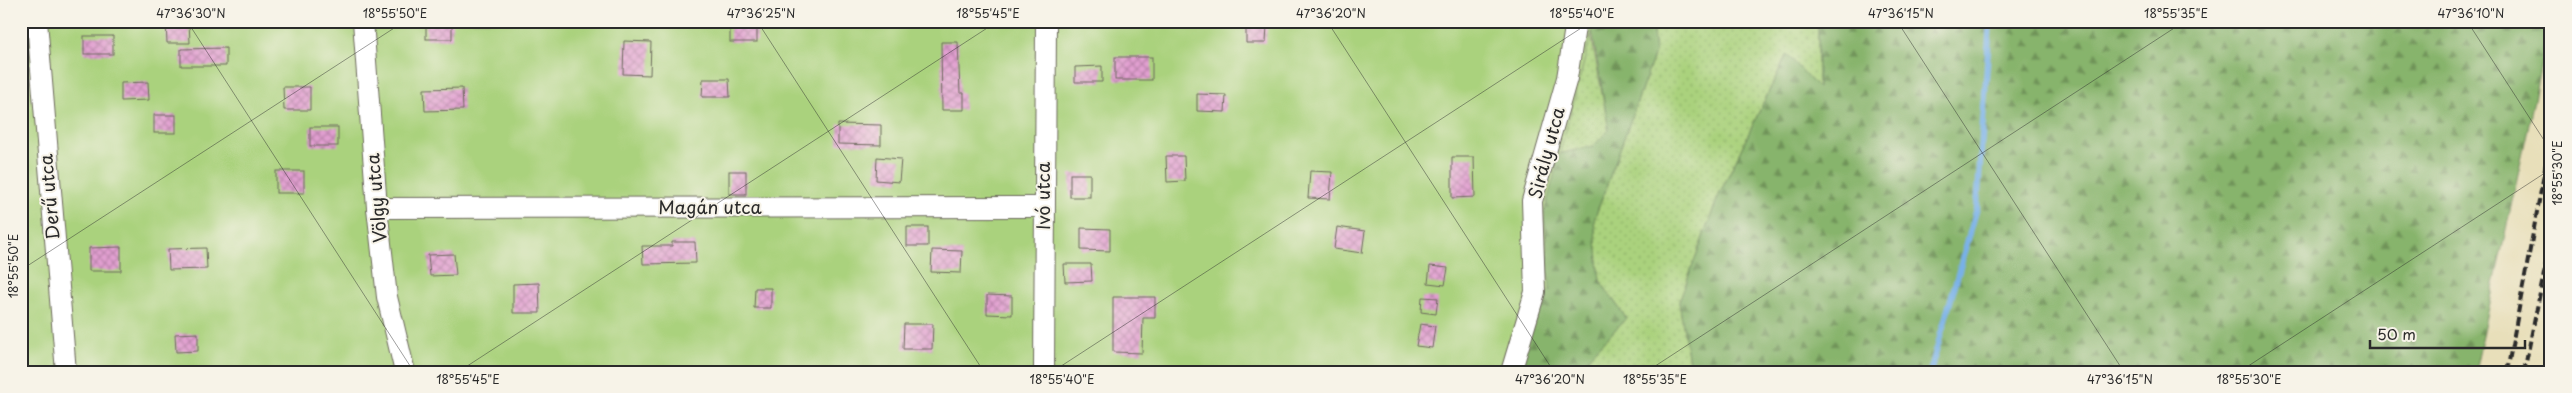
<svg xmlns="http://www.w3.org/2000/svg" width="2572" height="393" viewBox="0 0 2572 393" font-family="'Playpen Sans',sans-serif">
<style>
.grass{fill:url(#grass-dots);stroke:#6a7e54}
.forest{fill:url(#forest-firs);stroke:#59704c}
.green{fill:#aad27d;stroke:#6a7e54}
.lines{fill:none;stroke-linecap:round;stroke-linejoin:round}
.stream{stroke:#78b1e8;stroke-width:6}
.building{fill:url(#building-cross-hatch)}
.street-casing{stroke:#6d6a5d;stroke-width:22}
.street{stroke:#fff;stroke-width:20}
.rail{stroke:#2b2b2b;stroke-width:4;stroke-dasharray:8 4;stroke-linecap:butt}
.ticks{fill:none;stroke:#2b2b2b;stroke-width:1;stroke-opacity:0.45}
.labels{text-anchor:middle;stroke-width:4;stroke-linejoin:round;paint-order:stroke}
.street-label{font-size:18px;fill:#2b2b2b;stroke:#f7f3e8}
.neatline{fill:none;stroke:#2b2b2b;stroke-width:2}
.ticks-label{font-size:12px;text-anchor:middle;fill:#2b2b2b}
</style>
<defs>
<pattern id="grass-dots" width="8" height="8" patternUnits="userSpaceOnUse" patternTransform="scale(1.25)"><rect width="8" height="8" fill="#aad27d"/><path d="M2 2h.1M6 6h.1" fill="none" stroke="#92b46c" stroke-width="1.8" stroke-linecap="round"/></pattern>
<pattern id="forest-firs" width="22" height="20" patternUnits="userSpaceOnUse" patternTransform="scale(1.25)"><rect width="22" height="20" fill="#87b46c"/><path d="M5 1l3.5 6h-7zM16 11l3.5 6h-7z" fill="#6f9359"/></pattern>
<pattern id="building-cross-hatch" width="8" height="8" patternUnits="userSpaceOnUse" patternTransform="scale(1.25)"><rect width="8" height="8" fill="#e19fd0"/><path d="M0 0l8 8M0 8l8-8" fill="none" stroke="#b782a9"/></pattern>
</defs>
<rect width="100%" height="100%" fill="#f7f3e8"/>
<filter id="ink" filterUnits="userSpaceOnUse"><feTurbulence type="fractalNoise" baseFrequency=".02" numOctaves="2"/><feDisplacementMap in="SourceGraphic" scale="10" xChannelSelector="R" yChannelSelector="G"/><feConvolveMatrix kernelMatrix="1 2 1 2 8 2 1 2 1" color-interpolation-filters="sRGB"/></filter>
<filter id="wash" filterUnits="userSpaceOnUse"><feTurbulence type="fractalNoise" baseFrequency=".0096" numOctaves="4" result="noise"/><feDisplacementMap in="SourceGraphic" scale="20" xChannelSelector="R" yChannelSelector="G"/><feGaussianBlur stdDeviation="1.12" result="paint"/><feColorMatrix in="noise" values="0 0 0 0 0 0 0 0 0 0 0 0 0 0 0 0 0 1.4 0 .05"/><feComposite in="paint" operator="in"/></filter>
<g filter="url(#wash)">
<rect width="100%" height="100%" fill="#e8dfba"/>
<!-- grass -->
<g class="grass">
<polygon points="1652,21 1818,21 1818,89 1787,54 1718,197 1679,302 1689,362 1698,372 1575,372 1626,318 1600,281 1594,220 1655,53"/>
<polygon points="1591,35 1609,130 1593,146 1559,154"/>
</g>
<!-- forest -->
<g class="forest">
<polygon points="1593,21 1652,21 1655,53 1594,220 1600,281 1626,318 1575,372 1517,372 1535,292 1550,291 1544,213 1559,154 1593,146 1609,130 1592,31"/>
<polygon points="1818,21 2549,21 2533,105 2475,372 1698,372 1689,362 1679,302 1718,197 1787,54 1818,88"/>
</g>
<!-- green -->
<polygon class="green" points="21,21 1593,21 1592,31 1544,213 1550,291 1535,292 1517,372 21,372"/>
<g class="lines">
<!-- stream -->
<polyline class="stream" points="1930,372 1977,208 1990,21"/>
</g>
<g id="blocks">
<!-- building -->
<g class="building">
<polygon points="166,21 189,21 190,43 167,43"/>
<rect x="426" y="21" width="26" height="18"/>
<rect x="730" y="21" width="27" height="21"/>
<polygon points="1246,24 1267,25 1266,43 1246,43"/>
<rect x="84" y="36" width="29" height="18"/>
<polygon points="624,41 651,42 650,75 623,74"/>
<polygon points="941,42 958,42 960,93 964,93 964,110 942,110"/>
<polygon points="226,48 226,66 181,66 181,49"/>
<rect x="1115" y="57" width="37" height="23"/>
<polygon points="1102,66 1102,82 1075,82 1075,67"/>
<polygon points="703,79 729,79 730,97 702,97"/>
<polygon points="148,82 149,100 121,101 121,83"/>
<polygon points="283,87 310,87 310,110 284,110"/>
<polygon points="462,88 463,110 425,111 424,89"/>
<polygon points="1197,94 1226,95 1225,112 1197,111"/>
<rect x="154" y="115" width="22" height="18"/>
<polygon points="838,124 881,125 881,145 838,144"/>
<rect x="310" y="127" width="28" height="19"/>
<polygon points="1166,156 1184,156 1185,181 1167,182"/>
<polygon points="877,157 901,159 899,182 876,180"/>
<polygon points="1452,157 1474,157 1475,197 1452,198"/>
<rect x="276" y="171" width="28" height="22"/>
<rect x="729" y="171" width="17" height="23"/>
<polygon points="1310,171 1332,172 1330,199 1308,198"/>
<rect x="1070" y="174" width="20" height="23"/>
<rect x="907" y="227" width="21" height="19"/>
<polygon points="1337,227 1365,231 1362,253 1334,249"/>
<polygon points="1081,228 1110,229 1110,251 1081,250"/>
<polygon points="672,242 695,242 696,263 643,264 642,246 672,246"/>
<polygon points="121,247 121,271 89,271 89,248"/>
<polygon points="206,248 207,269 169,270 168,249"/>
<polygon points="932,250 962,251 961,273 931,272"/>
<polygon points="454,254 456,275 430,276 428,255"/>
<polygon points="1064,264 1091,264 1092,281 1065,282"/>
<polygon points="1430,266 1448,268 1445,285 1428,283"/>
<polygon points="539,283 540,313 513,313 513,284"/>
<polygon points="755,288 771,288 771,308 754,308"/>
<polygon points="987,295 1012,296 1012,315 987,314"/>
<polygon points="1113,297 1155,297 1155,318 1143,318 1142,353 1113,352"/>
<polygon points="1422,297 1438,298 1436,314 1421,312"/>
<polygon points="904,324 933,324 932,349 903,349"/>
<polygon points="1420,324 1435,326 1432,348 1416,346"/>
<polygon points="198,333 198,351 176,352 175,334"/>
</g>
</g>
</g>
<g filter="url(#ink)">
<use href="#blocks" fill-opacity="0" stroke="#6d6a5d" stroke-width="1"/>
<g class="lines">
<!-- street casing -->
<g class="street-casing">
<g id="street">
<polyline points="37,21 66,372"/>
<polyline points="363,21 377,208 387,297 405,372"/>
<polyline points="377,208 1043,207"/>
<polyline points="1044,372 1046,21"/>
<polyline points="1511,372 1535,292 1532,201 1567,78 1576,21"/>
</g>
</g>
<!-- street -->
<use href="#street" class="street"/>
<!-- rail -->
<g class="rail">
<polyline points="2507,372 2551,137"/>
<polyline points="2524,372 2551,239"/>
</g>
</g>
</g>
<!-- ticks -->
<path class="ticks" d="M 187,21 L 414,372M 757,21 L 984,372M 1327,21 L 1554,372M 1897,21 L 2124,372M 2467,21 L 2551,151M 21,270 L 405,21M 458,372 L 998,21M 1052,372 L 1592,21M 1646,372 L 2185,21M 2239,372 L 2551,169"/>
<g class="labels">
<!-- street labels -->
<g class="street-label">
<text transform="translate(1547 153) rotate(-75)" y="6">Sirály utca</text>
<text transform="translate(1044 196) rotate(-90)" y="6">Ivó utca</text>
<text transform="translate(50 197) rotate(-95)" y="6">Derű utca</text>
<text transform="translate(377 198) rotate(-95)" y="6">Völgy utca</text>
<text x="710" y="214">Magán utca</text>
</g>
</g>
<!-- margin -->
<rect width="2572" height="393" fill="none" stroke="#f7f3e8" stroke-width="55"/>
<!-- scale -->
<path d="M2370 340v8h155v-8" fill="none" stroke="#2b2b2b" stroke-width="2.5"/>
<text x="2377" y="340" font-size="15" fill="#2b2b2b" stroke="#f7f3e8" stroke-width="4" paint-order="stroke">50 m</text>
<rect x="28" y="28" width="2516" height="338" class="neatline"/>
<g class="ticks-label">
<text x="191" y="18">47°36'30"N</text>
<text x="395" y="18">18°55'50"E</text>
<text x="761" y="18">47°36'25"N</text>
<text x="988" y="18">18°55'45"E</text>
<text x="1331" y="18">47°36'20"N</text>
<text x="1582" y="18">18°55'40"E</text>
<text x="1901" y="18">47°36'15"N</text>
<text x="2176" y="18">18°55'35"E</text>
<text x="2471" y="18">47°36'10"N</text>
<text transform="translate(2558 173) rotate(-90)" y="4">18°55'30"E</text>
<text transform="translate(14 266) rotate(-90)" y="4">18°55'50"E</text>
<text x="468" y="384">18°55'45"E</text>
<text x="1062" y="384">18°55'40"E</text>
<text x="1550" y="384">47°36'20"N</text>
<text x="1655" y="384">18°55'35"E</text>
<text x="2120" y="384">47°36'15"N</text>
<text x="2249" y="384">18°55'30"E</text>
</g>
</svg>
